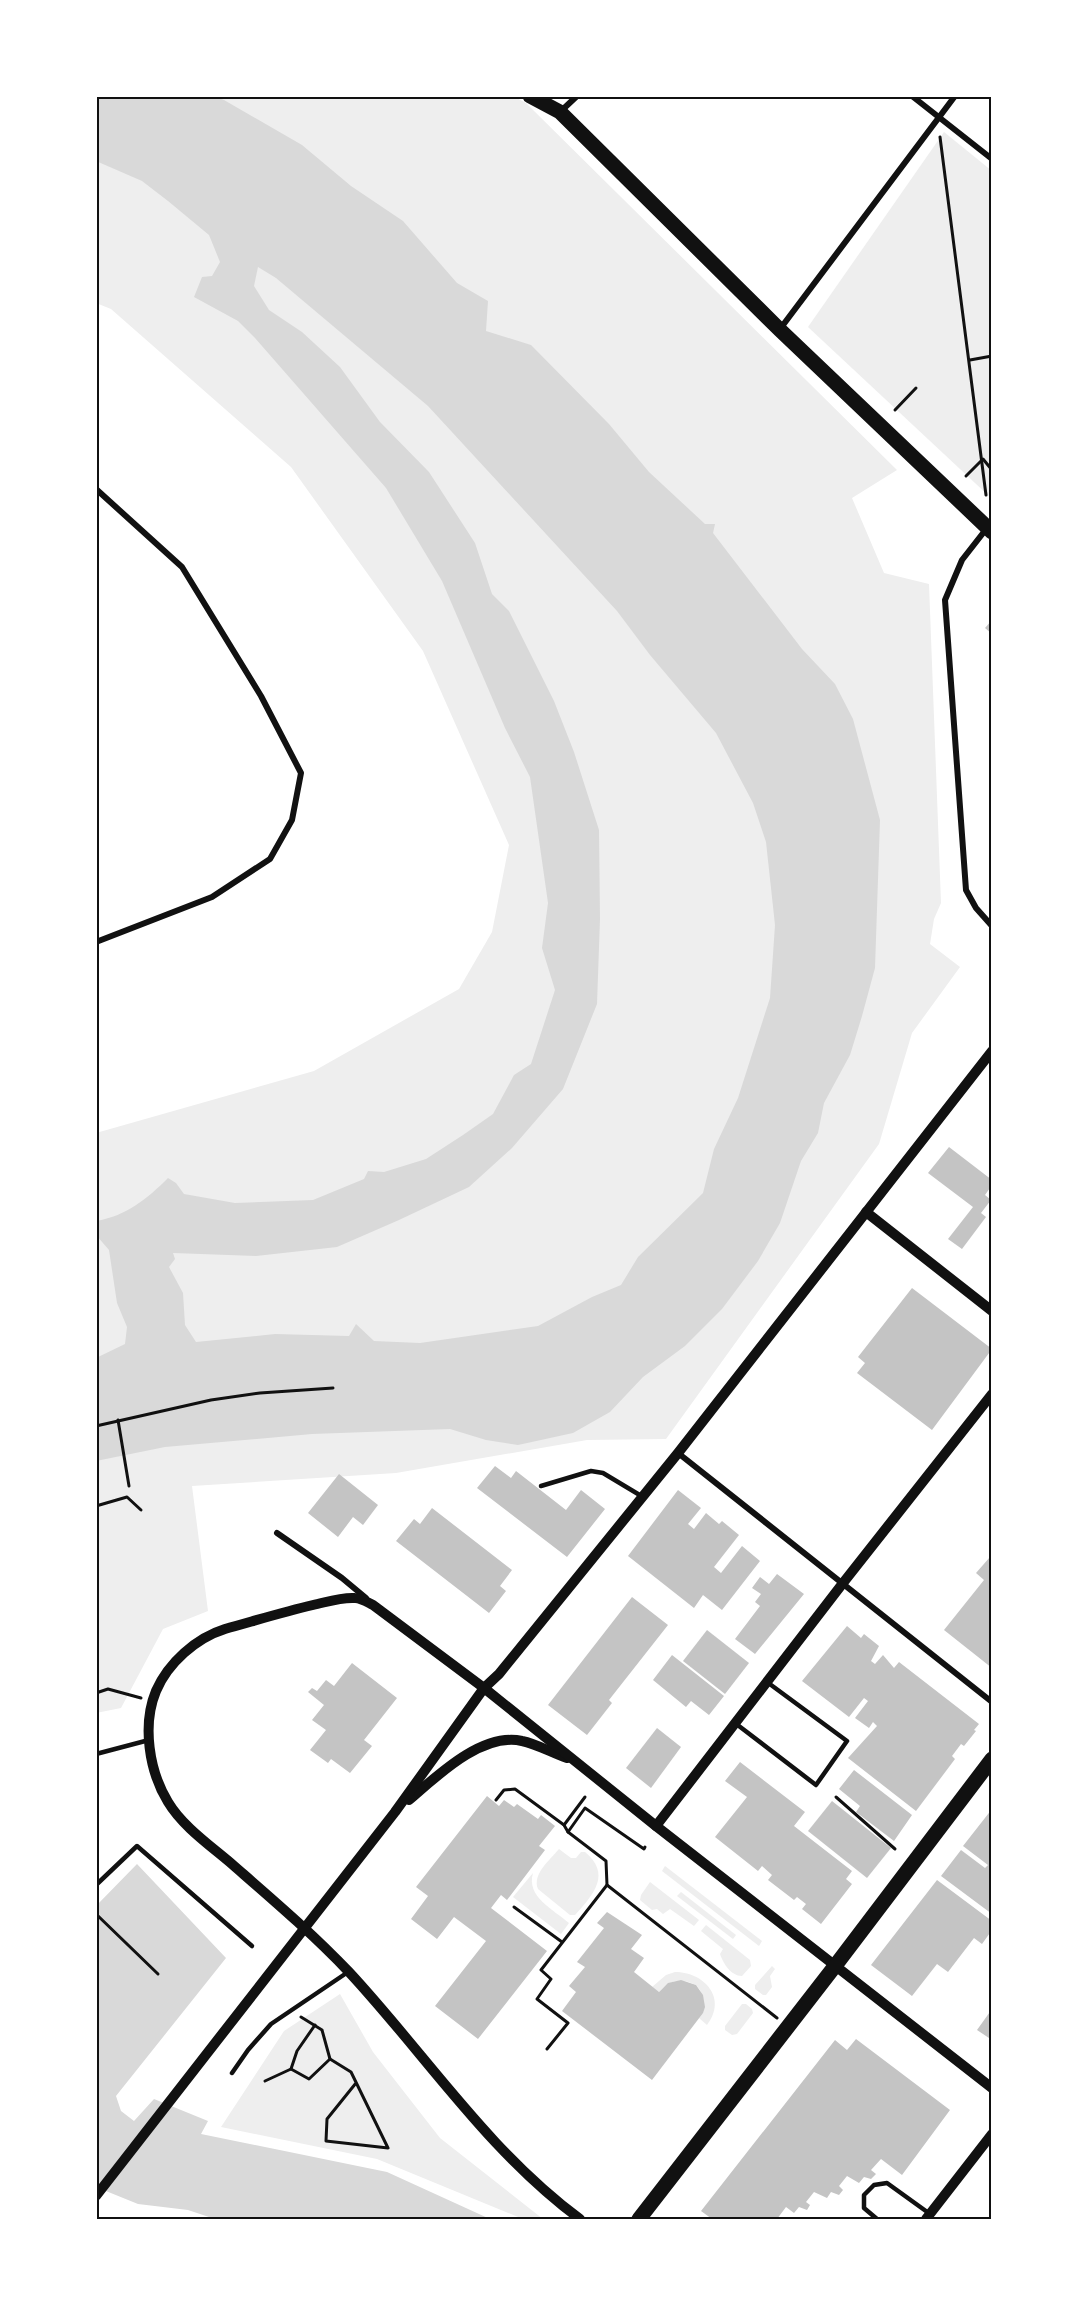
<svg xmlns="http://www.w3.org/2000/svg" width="1088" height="2315" viewBox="0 0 1088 2315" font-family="'Fira Sans',sans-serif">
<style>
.green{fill:#eee}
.water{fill:#d9d9d9;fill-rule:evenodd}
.building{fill:#c4c4c4}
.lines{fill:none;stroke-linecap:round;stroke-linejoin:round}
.path{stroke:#111;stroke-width:3}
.service{stroke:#111;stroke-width:4.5}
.minor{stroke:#111;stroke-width:6}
.tertiary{stroke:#111;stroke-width:10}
.primary{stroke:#111;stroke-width:15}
.neatline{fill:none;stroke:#111;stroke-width:2}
</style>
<rect width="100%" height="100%" fill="#fff"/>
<!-- green -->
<g class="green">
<polygon points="96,96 513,96 526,103 897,470 852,498 884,573 929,584 941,903 934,919 930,944 960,967 912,1033 879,1144 666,1439 587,1440 396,1473 192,1486 208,1611 163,1629 121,1708 96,1713 96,1133 314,1071 459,989 492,932 509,845 423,651 291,467 111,309 96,303"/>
<polygon points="944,132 992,171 990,497 808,327"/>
<path d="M 559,1849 L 571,1858 L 576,1858 L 581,1852 L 585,1852 C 611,1874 595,1893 575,1915 L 570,1915 L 538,1889 C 532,1874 550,1860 559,1849 Z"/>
<polygon points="665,1866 762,1941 759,1946 662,1871"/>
<path d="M 533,1873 C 526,1897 553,1909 569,1923 L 561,1934 L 513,1897 Z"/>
<polygon points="650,1882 699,1920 694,1926 670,1909 663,1914 657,1909 652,1910 640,1900 641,1895"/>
<polygon points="681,1892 736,1935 733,1939 677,1896"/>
<path d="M 706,1925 L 750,1960 L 751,1966 L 742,1976 C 731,1976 723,1963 720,1954 L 723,1949 L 701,1931 Z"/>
<polygon points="772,1966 775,1969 770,1976 772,1987 766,1995 763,1995 755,1989 755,1985"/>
<path d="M 675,1972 C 704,1972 728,1998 707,2025 L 699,2018 C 705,2005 706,1996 696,1985 C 681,1978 670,1979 659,1992 L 652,1987 L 666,1975 Z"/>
<polygon points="340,1994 373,2052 440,2138 543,2219 523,2219 377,2159 221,2127 284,2031"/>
<polygon points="742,2004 746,2004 752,2009 753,2013 737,2034 732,2035 725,2030 725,2026"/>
</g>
<!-- water -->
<g class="water">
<path d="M 96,96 L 213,96 L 224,100 L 302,145 L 351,186 L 403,221 L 457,283 L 488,301 L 486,331 L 531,345 L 609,424 L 649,472 L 705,524 L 715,524 L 713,533 L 802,649 L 835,684 L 853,719 L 880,820 L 875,968 L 862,1016 L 850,1055 L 824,1103 L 818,1133 L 801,1161 L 780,1223 L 758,1261 L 722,1309 L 685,1346 L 643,1377 L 610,1412 L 573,1433 L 518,1445 L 486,1440 L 450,1429 L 312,1434 L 165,1447 L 96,1461 L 96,1358 L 125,1344 L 127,1327 L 117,1303 L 109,1250 L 96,1235 L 96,1221 C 126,1216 147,1199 168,1178 L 176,1183 L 184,1194 L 235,1203 L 313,1200 L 364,1179 L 368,1171 L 384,1172 L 426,1159 L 463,1135 L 493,1114 L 514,1075 L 531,1064 L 555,990 L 542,948 L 548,903 L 530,777 L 505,728 L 442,581 L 386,488 L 255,338 L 238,321 L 194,297 L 202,277 L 212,276 L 220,262 L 209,235 L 168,201 L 142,181 L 96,161 ZM 258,267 L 276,278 L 428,406 L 617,611 L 650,655 L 716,733 L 753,803 L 766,842 L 775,925 L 770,998 L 738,1098 L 714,1149 L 703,1193 L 638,1257 L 621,1285 L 592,1297 L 538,1326 L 420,1343 L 374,1341 L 356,1324 L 349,1336 L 275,1334 L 196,1342 L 185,1325 L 183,1293 L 169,1267 L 175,1259 L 173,1253 L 256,1256 L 337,1247 L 399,1220 L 469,1187 L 512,1148 L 563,1089 L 597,1004 L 600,919 L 599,830 L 574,752 L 554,701 L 509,611 L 492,594 L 475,543 L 429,472 L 380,422 L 340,367 L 302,332 L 269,310 L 254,286 Z"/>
<polygon points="137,1864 226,1958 116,2096 121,2111 134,2121 154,2099 208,2121 201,2134 387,2172 490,2219 215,2219 188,2210 138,2204 96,2187 96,1906"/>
</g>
<!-- building -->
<g class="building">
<polygon points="992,620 992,634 985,628"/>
<polygon points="989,713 992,713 992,747 990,747"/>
<polygon points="949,1147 992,1180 992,1185 985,1195 991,1200 981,1213 986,1217 962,1249 948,1239 973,1207 928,1173"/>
<polygon points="912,1288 992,1349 932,1430 857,1373 865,1363 858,1357"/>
<polygon points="495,1466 511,1478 516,1471 566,1510 581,1490 605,1509 567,1557 477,1488"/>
<polygon points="339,1474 378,1505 363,1525 353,1517 338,1537 308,1513"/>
<polygon points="678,1490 701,1508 688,1524 694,1529 706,1513 719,1524 722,1521 739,1535 714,1567 721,1573 742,1546 760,1561 722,1610 703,1595 694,1608 628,1556"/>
<polygon points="432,1508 512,1570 500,1586 506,1591 489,1613 396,1541 414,1519 420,1524"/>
<polygon points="990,1557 992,1559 992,1668 944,1630 984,1580 976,1573"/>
<polygon points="777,1574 804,1594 755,1654 735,1639 760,1606 755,1602 761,1594 752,1588 760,1577 769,1584"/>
<polygon points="632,1597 668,1625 609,1700 612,1703 587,1735 548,1705"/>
<polygon points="847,1626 861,1638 864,1634 879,1646 871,1661 875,1664 883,1655 894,1668 899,1662 979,1724 974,1730 976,1731 964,1746 961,1744 952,1756 955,1759 916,1811 848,1758 877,1726 873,1722 869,1728 855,1718 868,1701 864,1698 849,1717 802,1681"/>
<polygon points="707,1630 749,1663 725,1694 683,1661"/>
<polygon points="672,1655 724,1696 709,1715 691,1701 686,1707 653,1680"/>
<polygon points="352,1663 397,1698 364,1740 372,1746 350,1773 331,1759 328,1763 310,1750 326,1730 312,1720 324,1705 308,1692 312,1688 317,1691 326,1680 334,1686"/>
<polygon points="657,1728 681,1747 651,1788 626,1768"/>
<polygon points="740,1762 805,1812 794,1826 852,1871 846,1879 852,1884 821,1924 802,1909 806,1904 797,1897 794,1900 768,1880 772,1875 762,1866 758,1871 715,1837 747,1797 725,1781"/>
<polygon points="854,1770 912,1815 894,1841 856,1812 860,1806 839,1789"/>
<polygon points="487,1796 499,1806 504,1800 514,1807 517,1804 538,1819 541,1815 555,1826 539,1846 545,1850 507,1900 501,1895 491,1908 547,1951 478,2039 435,2006 486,1941 454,1917 437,1939 411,1919 428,1896 416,1887"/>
<polygon points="832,1801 891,1848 867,1878 808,1831"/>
<polygon points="992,1809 992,1914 941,1876 961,1850 985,1868 988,1865 963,1846"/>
<polygon points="937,1880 992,1921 992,1930 982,1944 974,1938 948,1972 937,1964 912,1996 871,1965"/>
<polygon points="607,1912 642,1935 631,1949 644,1958 634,1972 659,1992 668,1983 681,1980 696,1985 703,1995 705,2007 703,2013 652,2080 562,2011 576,1992 569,1986 585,1967 577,1962 604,1928 597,1923"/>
<polygon points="992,2009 992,2040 977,2030"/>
<polygon points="856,2039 950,2110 902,2175 881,2159 871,2170 876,2174 871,2179 864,2177 859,2183 847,2176 839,2186 843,2190 839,2195 831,2192 827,2198 814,2192 806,2202 810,2205 807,2210 799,2207 794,2213 786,2207 777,2219 712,2219 701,2211 835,2040 847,2050"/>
</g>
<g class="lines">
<!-- path -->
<g class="path">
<polyline points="940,137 986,495"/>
<polyline points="970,360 992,356"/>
<polyline points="895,410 916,388"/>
<polyline points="966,476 983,459 992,470"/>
<polyline points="118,1420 129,1486"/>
<polyline points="96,1426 211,1400 260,1393 333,1388"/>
<polyline points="96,1506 127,1497 141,1510"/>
<polyline points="96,1693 108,1689 141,1698"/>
<polyline points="836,1797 895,1849"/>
<polyline points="496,1800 504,1790 515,1789 564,1825 568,1832 606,1861 607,1885 777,2018"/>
<polyline points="564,1825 585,1797"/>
<polyline points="568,1832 585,1808 644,1849 645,1847"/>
<polyline points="514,1907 562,1942"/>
<polyline points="96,1914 158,1974"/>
<polyline points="301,2017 322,2030 330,2059 351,2072 388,2148 326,2141 327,2119 356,2083"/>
<polyline points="547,2049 568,2023 537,1999 551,1979 541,1970 607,1885"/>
<polyline points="291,2069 297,2051 315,2025"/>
<polyline points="265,2081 291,2069 309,2079 330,2059"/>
</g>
<!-- service -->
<g class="service">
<polyline points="541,1486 591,1471 603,1473 643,1497"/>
<polyline points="735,1723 816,1785 847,1741 767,1682"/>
<polyline points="96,1754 149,1740"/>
<polyline points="96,1885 137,1846 252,1946"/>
<polyline points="232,2073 248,2050 271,2024 348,1972"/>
<polyline points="877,2219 864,2208 864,2195 874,2185 887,2183 930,2214"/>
</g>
<!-- minor -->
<g class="minor">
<polyline points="912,96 992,159"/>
<polyline points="560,112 577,96"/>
<polyline points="780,329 955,96"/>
<polyline points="96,489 182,567 261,696 301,773 292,820 270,859 212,897 96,942"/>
<polyline points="987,528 962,560 945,600 966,890 976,908 992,926"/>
<polyline points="678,1453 992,1702"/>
<polyline points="277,1533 342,1578 366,1598"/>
</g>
<!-- tertiary -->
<g class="tertiary">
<polyline points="866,1212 992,1311"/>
<path d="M 409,1800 C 437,1776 482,1732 522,1741 C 537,1744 552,1753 567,1758"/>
<polyline points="656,1826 843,1583 992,1394"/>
<polyline points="96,2196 395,1812 484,1688 499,1674 678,1453 992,1051"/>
<path d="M 580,2219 C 488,2151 426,2055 349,1972 C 313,1934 272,1899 233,1865 C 211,1846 183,1827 168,1802 C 149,1771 142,1725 156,1691 C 168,1663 196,1638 225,1629 C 254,1621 283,1612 313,1605 C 327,1602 341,1597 355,1598 C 361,1598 367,1602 373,1605 L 484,1688 L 656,1826 L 992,2088"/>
<polyline points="926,2219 992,2134"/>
</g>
<!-- primary -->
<g class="primary">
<polyline points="530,96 560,112 780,330 992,532"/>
<polyline points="639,2219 835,1966 992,1759"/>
</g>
</g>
<!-- border -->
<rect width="1088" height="2315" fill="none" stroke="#ffffff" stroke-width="195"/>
<rect x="98" y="98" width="892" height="2120" class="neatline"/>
</svg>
